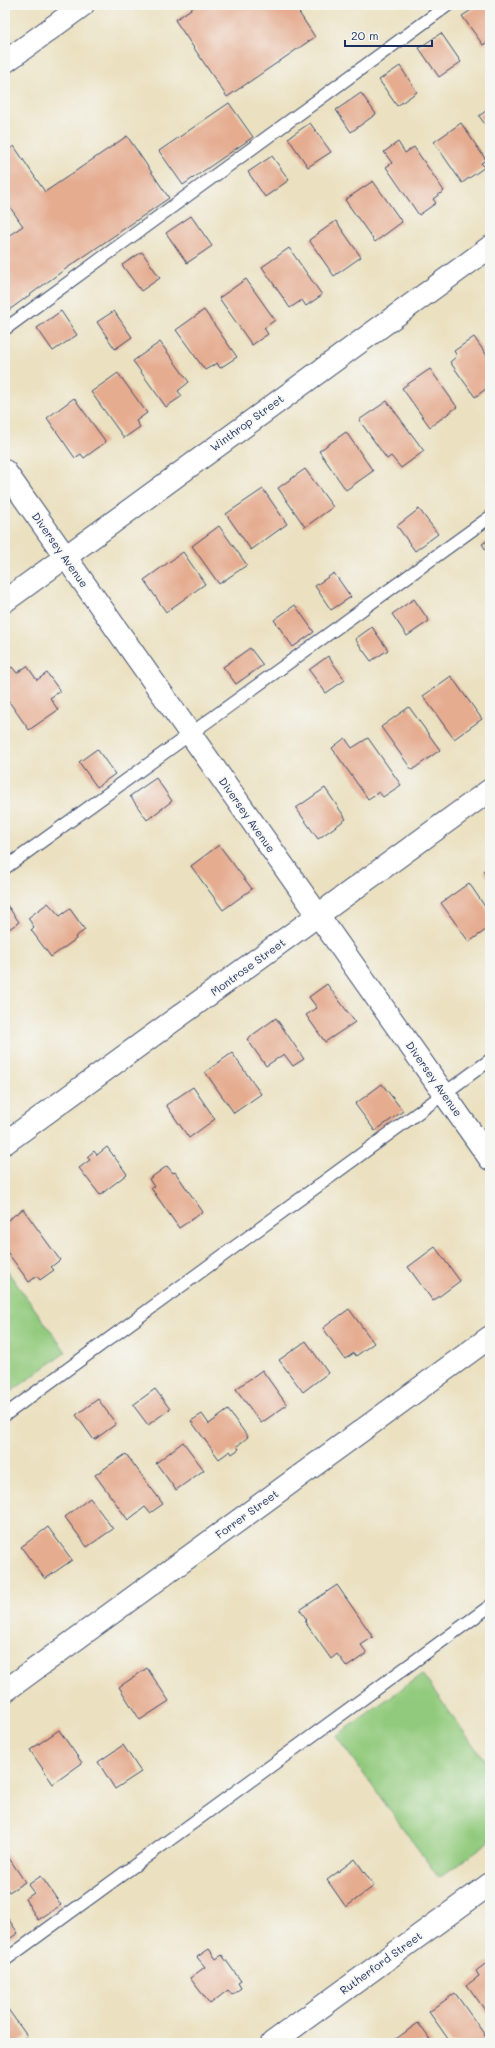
<svg xmlns="http://www.w3.org/2000/svg" width="495" height="2048" viewBox="0 0 495 2048" font-family="Mali,sans-serif">
<style>
.green{fill:#92ca7d;stroke:#567c6e}
.building{fill:#e5ac90}
.lines{fill:none;stroke-linecap:round;stroke-linejoin:round}
.lane-casing{stroke:#3a4a6d;stroke-width:14}
.street-casing{stroke:#3a4a6d;stroke-width:24}
.secondary-casing{stroke:#3a4a6d;stroke-width:24}
.lane{stroke:#fff;stroke-width:12}
.street{stroke:#fff;stroke-width:22}
.secondary{stroke:#fff;stroke-width:22}
.labels{text-anchor:middle;stroke-width:3.5;stroke-linejoin:round;paint-order:stroke}
.street-label{font-size:11px;fill:#1b2f5e;stroke:#f6f6f2}
</style>
<rect width="100%" height="100%" fill="#f6f6f2"/>
<filter id="ink" filterUnits="userSpaceOnUse"><feTurbulence type="fractalNoise" baseFrequency=".025" numOctaves="2"/><feDisplacementMap in="SourceGraphic" scale="8" xChannelSelector="R" yChannelSelector="G"/><feConvolveMatrix kernelMatrix="1 2 1 2 8 2 1 2 1" color-interpolation-filters="sRGB"/></filter>
<filter id="wash" filterUnits="userSpaceOnUse"><feTurbulence type="fractalNoise" baseFrequency=".012" numOctaves="4" result="noise"/><feDisplacementMap in="SourceGraphic" scale="16" xChannelSelector="R" yChannelSelector="G"/><feGaussianBlur stdDeviation="0.9" result="paint"/><feColorMatrix in="noise" values="0 0 0 0 0 0 0 0 0 0 0 0 0 0 0 0 0 1.4 0 .05"/><feComposite in="paint" operator="in"/></filter>
<g filter="url(#wash)">
<rect width="100%" height="100%" fill="#ebe1c1"/>
<!-- green -->
<g class="green">
<polygon points="5,1268 66,1352 5,1396"/>
<polygon points="422,1674 490,1768 490,1841 439,1878 336,1736"/>
</g>
<g id="blocks">
<!-- building -->
<g class="building">
<polygon points="197,5 294,5 315,37 227,97 175,20"/>
<polygon points="479,5 488,5 490,8 490,40 483,45 462,16"/>
<polygon points="441,33 461,62 439,77 419,48"/>
<polygon points="400,66 417,92 397,106 379,80"/>
<polygon points="361,93 376,114 351,132 336,110"/>
<polygon points="229,103 253,137 183,185 159,151"/>
<polygon points="490,108 490,131 479,116"/>
<polygon points="310,123 331,152 308,167 288,138"/>
<polygon points="461,123 486,160 481,163 485,167 462,183 434,142"/>
<polygon points="127,136 169,198 57,275 5,313 5,238 23,226 5,200 5,152 14,146 45,192"/>
<polygon points="398,142 405,153 414,147 444,191 433,199 436,203 419,215 386,167 392,163 384,152"/>
<polygon points="272,156 289,180 265,197 248,172"/>
<polygon points="373,181 402,222 375,242 345,200"/>
<polygon points="191,216 212,246 187,263 166,233"/>
<polygon points="336,221 361,257 334,276 309,240"/>
<polygon points="289,248 322,295 306,306 302,300 290,308 262,267"/>
<polygon points="142,252 160,278 141,291 122,265"/>
<polygon points="246,279 275,320 264,328 268,334 252,345 219,298"/>
<polygon points="204,310 237,357 220,368 217,363 205,370 176,330"/>
<polygon points="61,311 77,335 53,351 37,328"/>
<polygon points="114,311 132,337 115,349 97,322"/>
<polygon points="474,337 490,360 490,386 475,397 450,362 457,356 454,351"/>
<polygon points="160,342 189,382 178,391 182,396 166,407 133,361"/>
<polygon points="430,369 457,407 430,427 402,388"/>
<polygon points="118,373 147,413 136,421 140,427 124,438 91,392"/>
<polygon points="74,398 106,442 84,458 81,454 75,458 47,418"/>
<polygon points="387,401 424,451 401,468 391,456 387,459 359,420"/>
<polygon points="346,432 373,471 346,490 319,451"/>
<polygon points="305,469 333,507 305,527 278,488"/>
<polygon points="263,489 287,524 251,550 226,514"/>
<polygon points="419,509 438,534 415,551 397,526"/>
<polygon points="219,526 247,565 219,584 192,546"/>
<polygon points="490,539 490,556 482,544"/>
<polygon points="183,552 205,584 166,612 144,580"/>
<polygon points="334,573 351,597 331,610 315,586"/>
<polygon points="414,599 429,621 407,636 392,614"/>
<polygon points="295,605 314,632 293,647 274,620"/>
<polygon points="372,627 388,650 371,661 355,639"/>
<polygon points="250,648 263,665 236,684 223,667"/>
<polygon points="328,656 345,680 326,693 309,670"/>
<polygon points="27,666 37,680 47,673 60,691 50,698 58,710 29,730 5,696 5,672 12,667 17,673"/>
<polygon points="451,676 482,719 454,739 423,696"/>
<polygon points="409,707 440,750 412,770 381,727"/>
<polygon points="345,738 352,748 368,738 401,785 383,797 379,792 368,799 332,748"/>
<polygon points="97,749 115,774 97,787 79,762"/>
<polygon points="156,778 172,801 147,820 130,796"/>
<polygon points="325,788 346,819 318,839 296,808"/>
<polygon points="219,845 252,889 223,910 191,866"/>
<polygon points="490,867 490,881 483,871"/>
<polygon points="469,883 490,914 490,927 469,942 441,903"/>
<polygon points="5,902 19,922 5,932"/>
<polygon points="48,903 60,916 70,909 85,930 75,937 76,939 51,957 31,930 34,927 28,918"/>
<polygon points="327,984 355,1022 325,1042 306,1015 317,1008 309,997"/>
<polygon points="276,1018 304,1059 293,1066 284,1054 266,1066 247,1039"/>
<polygon points="232,1053 261,1094 234,1113 205,1072"/>
<polygon points="382,1084 403,1111 375,1131 355,1104"/>
<polygon points="193,1087 215,1119 189,1138 166,1105"/>
<polygon points="107,1147 127,1174 100,1195 79,1168 90,1160 87,1157 94,1151 97,1155"/>
<polygon points="167,1166 173,1173 175,1172 203,1212 179,1228 151,1188 154,1187 149,1179"/>
<polygon points="23,1209 60,1260 51,1267 54,1270 40,1280 37,1276 29,1282 5,1249 5,1222"/>
<polygon points="435,1247 460,1281 433,1301 408,1267"/>
<polygon points="349,1309 374,1343 356,1356 354,1353 345,1359 323,1328"/>
<polygon points="306,1341 328,1373 303,1392 279,1360"/>
<polygon points="262,1370 287,1405 261,1423 236,1389"/>
<polygon points="155,1389 170,1409 148,1425 133,1405"/>
<polygon points="98,1399 116,1424 94,1440 76,1415"/>
<polygon points="228,1410 248,1437 237,1446 239,1449 232,1454 230,1451 219,1459 191,1421 202,1414 209,1424"/>
<polygon points="183,1442 204,1470 176,1490 156,1463"/>
<polygon points="126,1454 163,1504 150,1513 145,1507 128,1520 95,1475"/>
<polygon points="90,1498 113,1529 87,1547 65,1517"/>
<polygon points="48,1527 72,1560 45,1579 21,1547"/>
<polygon points="337,1585 373,1637 361,1645 367,1653 347,1667 337,1654 331,1659 305,1622 307,1620 300,1610"/>
<polygon points="147,1668 169,1701 140,1720 119,1687"/>
<polygon points="59,1730 82,1763 53,1784 30,1750"/>
<polygon points="123,1745 141,1772 115,1789 98,1762"/>
<polygon points="5,1852 25,1882 9,1892 5,1886"/>
<polygon points="355,1859 374,1886 346,1907 327,1880"/>
<polygon points="41,1876 61,1905 38,1920 25,1899 34,1893 28,1885"/>
<polygon points="5,1914 18,1933 5,1942"/>
<polygon points="209,1949 216,1959 222,1955 241,1981 238,1983 241,1988 232,1995 228,1990 210,2004 190,1978 205,1967 197,1957"/>
<polygon points="489,1961 490,1962 490,2017 467,1985 479,1976 476,1971"/>
<polygon points="455,1993 487,2038 481,2043 451,2043 429,2012"/>
<polygon points="5,2005 27,2036 17,2043 5,2043"/>
<polygon points="418,2023 433,2043 394,2043 393,2041"/>
</g>
</g>
</g>
<g filter="url(#ink)">
<use href="#blocks" fill-opacity="0" stroke="#3a4a6d" stroke-width="1"/>
<g class="lines">
<!-- lane casing -->
<g class="lane-casing">
<g id="lane">
<polyline points="5,329 448,5"/>
<polyline points="5,868 490,517"/>
<polyline points="5,1415 490,1060"/>
<polyline points="5,1960 490,1606"/>
</g>
</g>
<!-- street casing -->
<g class="street-casing">
<g id="street">
<polyline points="5,471 490,1159"/>
<polyline points="5,601 490,247"/>
<polyline points="5,1143 490,790"/>
<polyline points="5,1691 490,1337"/>
<polyline points="272,2043 490,1884"/>
</g>
</g>
<!-- secondary casing -->
<g class="secondary-casing">
<polyline id="secondary" points="5,62 83,5"/>
</g>
<!-- lane -->
<use href="#lane" class="lane"/>
<!-- street -->
<use href="#street" class="street"/>
<!-- secondary -->
<use href="#secondary" class="secondary"/>
</g>
</g>
<g class="labels">
<!-- street labels -->
<g class="street-label">
<text transform="translate(247 423) rotate(-36)" y="4">Winthrop Street</text>
<text transform="translate(60 550) rotate(55)" y="4">Diversey Avenue</text>
<text transform="translate(247 815) rotate(55)" y="4">Diversey Avenue</text>
<text transform="translate(248 967) rotate(-36)" y="4">Montrose Street</text>
<text transform="translate(434 1079) rotate(55)" y="4">Diversey Avenue</text>
<text transform="translate(247 1514) rotate(-36)" y="4">Forrer Street</text>
<text transform="translate(381 1963) rotate(-36)" y="4">Rutherford Street</text>
</g>
</g>
<!-- margin -->
<rect width="495" height="2048" fill="none" stroke="#f6f6f2" stroke-width="20"/>
<!-- scale -->
<path d="M345 40v6h87v-6" fill="none" stroke="#1b2f5e" stroke-width="2"/>
<text x="351" y="40" font-size="12" fill="#1b2f5e" stroke="#f6f6f2" stroke-width="3" paint-order="stroke">20 m</text>
</svg>
